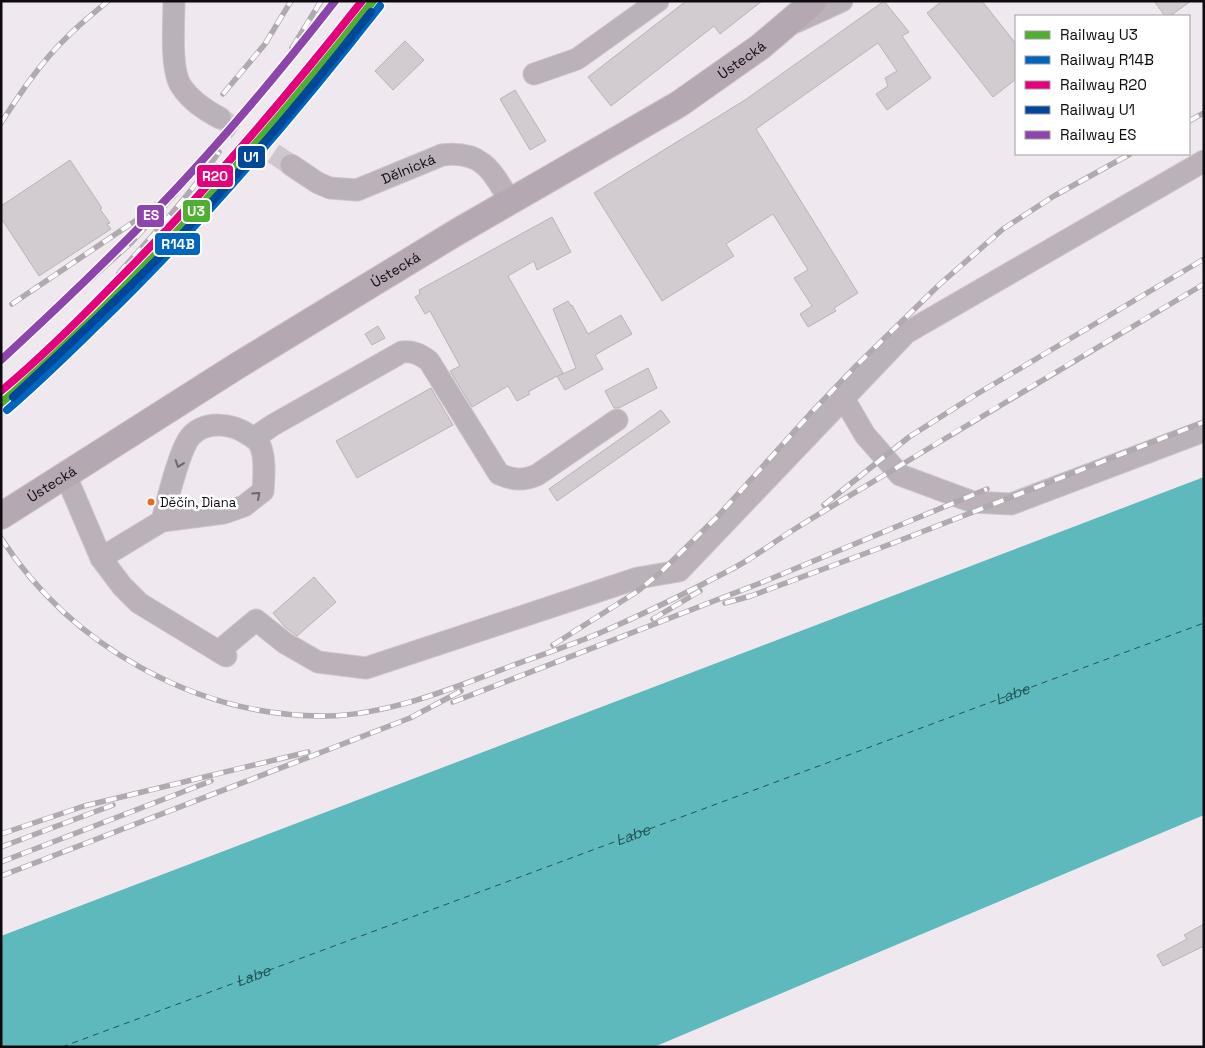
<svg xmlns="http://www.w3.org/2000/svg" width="1205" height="1048" viewBox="0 0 1205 1048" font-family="'Space Grotesk',sans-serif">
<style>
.water{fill:#5eb9bd}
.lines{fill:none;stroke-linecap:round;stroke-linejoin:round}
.ferry{stroke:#205454;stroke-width:1;stroke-dasharray:6 5;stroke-linecap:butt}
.building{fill:#d2ccd1;stroke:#b9b3b8}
.minor-tunnel{stroke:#cec7cd;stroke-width:21;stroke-dasharray:21 11;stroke-linecap:butt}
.minor-casing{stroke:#cbc5ca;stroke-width:23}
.major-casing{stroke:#cbc5ca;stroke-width:28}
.minor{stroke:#bab1b9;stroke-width:21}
.major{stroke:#b4a8b3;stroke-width:26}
.rail-casing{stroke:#b1a9b0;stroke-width:5.5}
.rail{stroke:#fff;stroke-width:4;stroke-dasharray:11;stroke-linecap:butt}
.rail-1-casing{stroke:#fff;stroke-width:11}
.rail-2-casing{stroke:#fff;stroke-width:11}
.rail-3-casing{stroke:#fff;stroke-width:11}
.rail-4-casing{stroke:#fff;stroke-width:11}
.rail-5-casing{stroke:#fff;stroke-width:11}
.rail-1{stroke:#50af30;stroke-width:8}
.rail-2{stroke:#0065bd;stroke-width:8}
.rail-3{stroke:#e5007d;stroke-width:8}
.rail-4{stroke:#00479a;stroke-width:8}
.rail-5{stroke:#8e44ad;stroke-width:8}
.oneway{stroke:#6d666c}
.bus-dot{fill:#f26522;stroke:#fff;stroke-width:2}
.labels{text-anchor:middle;stroke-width:5;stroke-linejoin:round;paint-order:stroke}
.bus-label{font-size:13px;fill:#0f0a0f;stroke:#fff;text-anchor:start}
.street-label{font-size:14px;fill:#0f0a0f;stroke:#fff}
.water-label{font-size:15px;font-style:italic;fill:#205454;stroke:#fff}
.line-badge{stroke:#fff;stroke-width:2}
.badge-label{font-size:14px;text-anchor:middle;font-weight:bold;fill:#fff}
</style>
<rect width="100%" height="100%" fill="#f0e8ef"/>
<!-- water -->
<polygon class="water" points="1204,477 1204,815 654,1047 1,1047 1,936"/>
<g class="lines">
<!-- ferry -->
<path class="ferry" id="s1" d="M 62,1047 L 1204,623"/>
</g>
<!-- building -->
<g class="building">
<polygon points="686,1 762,1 720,34 714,26 611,106 588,77"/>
<polygon points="884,1 909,32 902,36 931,78 887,110 876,94 888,86 885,78 897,71 878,43 756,129 858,293 834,308 836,311 808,327 800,314 812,306 794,278 808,270 773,214 726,244 734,256 662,301 594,193 745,100"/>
<polygon points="942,1 982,1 1016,44 1016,79 993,97 927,13"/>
<polygon points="1154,1 1191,1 1170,16 1165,16"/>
<polygon points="405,41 424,60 393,90 375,71"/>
<polygon points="515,90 546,141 530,150 500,99"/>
<polygon points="70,160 102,208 100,209 110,223 107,224 111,229 39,276 1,218 1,206"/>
<polygon points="552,217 571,252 537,270 534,261 508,276 563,373 558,376 576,368 553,309 568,301 571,306 572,305 588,334 621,315 632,334 595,355 603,369 565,390 557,376 528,392 530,394 517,401 508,386 472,407 450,371 460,366 430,311 425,314 415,297 420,294 419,290"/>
<polygon points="378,326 385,338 372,345 365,334"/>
<polygon points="648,368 657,388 619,408 614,408 605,391"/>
<polygon points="431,388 453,425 357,478 336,441"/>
<polygon points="661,410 670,422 557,501 549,489"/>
<polygon points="314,577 336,602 297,636 285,627 273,613"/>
<polygon points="1204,924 1204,946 1163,966 1157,955 1187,939 1184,935"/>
</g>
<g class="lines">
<!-- minor-tunnel -->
<polyline class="minor-tunnel" points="220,118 291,165"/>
<!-- minor casing -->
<g class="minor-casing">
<g id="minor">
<path d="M 174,1 C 174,23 170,69 181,86 C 191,101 205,110 220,118"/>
<polyline points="796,22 842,1"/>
<polyline points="534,74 577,59 658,1"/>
<path id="s2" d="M 291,165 L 318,183 L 330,188 L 357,190 L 442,155 C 482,150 492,171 510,201"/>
<polyline points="844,399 865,435 900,475 973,502 1011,504 1204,431"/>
<path d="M 254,438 L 273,425 L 402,352 C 413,351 420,354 429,361 L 499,474 C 513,480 523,481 537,475 L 617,420"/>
<polyline points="66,476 101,558 122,586 139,603 226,656"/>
<path d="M 101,558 L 162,521 L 224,513 L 244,506 L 263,491 C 264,478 266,452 258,442 C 257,439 252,437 249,435 C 232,423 205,420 190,437 C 179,451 167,502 162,521"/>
<polyline points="219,651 256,620 285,643 318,662 366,668 638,578 679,571 906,333 1204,161"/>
</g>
</g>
<!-- major casing -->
<g class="major-casing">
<g id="major">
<path id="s3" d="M 1,516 L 237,366 L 457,232 L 679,104 L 760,47 L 814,1"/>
</g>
</g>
<!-- minor -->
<use href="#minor" class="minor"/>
<!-- major -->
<use href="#major" class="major"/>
<!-- rail casing -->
<g class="rail-casing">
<g id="rail">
<polyline points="292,48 321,1"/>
<polyline points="223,94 265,44 291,1"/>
<polyline points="1189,121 1204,113"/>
<path d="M 1,123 C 21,92 41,62 67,37 C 80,24 94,13 108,1"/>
<path d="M 119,273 C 154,234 189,196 219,152"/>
<polyline points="12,304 135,221 160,202"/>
<polyline points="22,341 132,242 187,181 303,43"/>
<polyline points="824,505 909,437 972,397 1204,259"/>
<path d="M 1,538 C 71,646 197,717 326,716 C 388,715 454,688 511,666 C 541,655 572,645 602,632 C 646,613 690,591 732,569 C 752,559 771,544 790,532 C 825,510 861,489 896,468 C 998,406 1101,345 1204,284"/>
<polyline points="725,603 751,596 896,542 1204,422"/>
<polyline points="653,619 700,591"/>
<polyline points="553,645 638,591 661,572 718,516 810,414 857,365 939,285 1003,229 1054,196 1130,154"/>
<polyline points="453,702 763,582 987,489"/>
<polyline points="1,834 84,806 308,752"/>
<polyline points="1,847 113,805"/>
<polyline points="1,862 211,781"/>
<polyline points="1,876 410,718 461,691"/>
</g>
</g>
<!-- rail -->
<use href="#rail" class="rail"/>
<!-- rail-1 casing -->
<g class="rail-1-casing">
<path id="rail-1" d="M 1,403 C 35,374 66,344 98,313 C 197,216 287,110 373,1"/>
</g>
<!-- rail-2 casing -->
<g class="rail-2-casing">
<path id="rail-2" d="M 7,410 C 41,381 72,350 104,319 C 204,222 294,116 380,6"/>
</g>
<!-- rail-3 casing -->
<g class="rail-3-casing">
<path id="rail-3" d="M 1,391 C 41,358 78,321 114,284 C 203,195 284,100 362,1"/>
</g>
<!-- rail-4 casing -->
<g class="rail-4-casing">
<path id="rail-4" d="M 13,397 C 70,344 128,290 182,234 C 249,163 311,89 371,12"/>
</g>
<!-- rail-5 casing -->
<g class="rail-5-casing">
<path id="rail-5" d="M 1,360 C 53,312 105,263 154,212 C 219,145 278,74 335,1"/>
</g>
<!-- rail-1 -->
<use href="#rail-1" class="rail-1"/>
<!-- rail-2 -->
<use href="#rail-2" class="rail-2"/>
<!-- rail-3 -->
<use href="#rail-3" class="rail-3"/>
<!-- rail-4 -->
<use href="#rail-4" class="rail-4"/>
<!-- rail-5 -->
<use href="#rail-5" class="rail-5"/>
</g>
<!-- one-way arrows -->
<defs><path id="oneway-chevron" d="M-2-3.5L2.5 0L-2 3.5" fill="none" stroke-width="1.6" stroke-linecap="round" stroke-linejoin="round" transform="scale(1.25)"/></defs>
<g class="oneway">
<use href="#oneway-chevron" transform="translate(179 464) rotate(109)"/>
<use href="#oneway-chevron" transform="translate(257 495) rotate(-42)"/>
</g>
<!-- markers -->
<circle class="bus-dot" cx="151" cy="502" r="4.5"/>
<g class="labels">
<!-- bus labels -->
<g class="bus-label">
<text x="160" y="507">Děčín, Diana</text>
</g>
<!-- street labels -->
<g class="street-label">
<text dy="5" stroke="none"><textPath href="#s3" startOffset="870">Ústecká</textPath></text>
<text dy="5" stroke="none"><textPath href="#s2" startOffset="128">Dělnická</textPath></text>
<text dy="5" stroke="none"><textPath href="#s3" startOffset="465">Ústecká</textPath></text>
<text dy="5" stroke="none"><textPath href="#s3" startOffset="60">Ústecká</textPath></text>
</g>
<!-- water labels -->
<g class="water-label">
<text dy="5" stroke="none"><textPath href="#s1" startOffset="1014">Labe</textPath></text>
<text dy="5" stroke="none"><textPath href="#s1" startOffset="609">Labe</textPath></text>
<text dy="5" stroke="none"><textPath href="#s1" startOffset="204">Labe</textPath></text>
</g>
</g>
<g class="line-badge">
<rect x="237" y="145" width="29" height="24" rx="5" fill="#00479a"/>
<rect x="196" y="164" width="38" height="24" rx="5" fill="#e5007d"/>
<rect x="182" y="199" width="29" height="24" rx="5" fill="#50af30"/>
<rect x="136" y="204" width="29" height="24" rx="5" fill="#8e44ad"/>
<rect x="154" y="232" width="47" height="24" rx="5" fill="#0065bd"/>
</g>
<g class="badge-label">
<text x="251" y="162">U1</text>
<text x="215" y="181">R20</text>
<text x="196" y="216">U3</text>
<text x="151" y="220">ES</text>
<text x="178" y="249">R14B</text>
</g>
<!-- border -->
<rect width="1205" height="1048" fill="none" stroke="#0f0a0f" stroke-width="5"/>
<!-- legend -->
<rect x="1015" y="15" width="175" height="140" fill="#ffffff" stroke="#9f9d9f"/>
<rect x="1025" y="31" width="25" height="8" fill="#50af30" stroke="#9f9d9f"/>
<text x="1060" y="40" font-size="15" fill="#0f0a0f">Railway U3</text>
<rect x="1025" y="56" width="25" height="8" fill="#0065bd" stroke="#9f9d9f"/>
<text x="1060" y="65" font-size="15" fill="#0f0a0f">Railway R14B</text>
<rect x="1025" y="81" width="25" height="8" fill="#e5007d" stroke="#9f9d9f"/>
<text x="1060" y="90" font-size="15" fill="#0f0a0f">Railway R20</text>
<rect x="1025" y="106" width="25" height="8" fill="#00479a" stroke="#9f9d9f"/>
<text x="1060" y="115" font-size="15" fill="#0f0a0f">Railway U1</text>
<rect x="1025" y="131" width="25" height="8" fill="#8e44ad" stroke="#9f9d9f"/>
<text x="1060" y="140" font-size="15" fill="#0f0a0f">Railway ES</text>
</svg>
